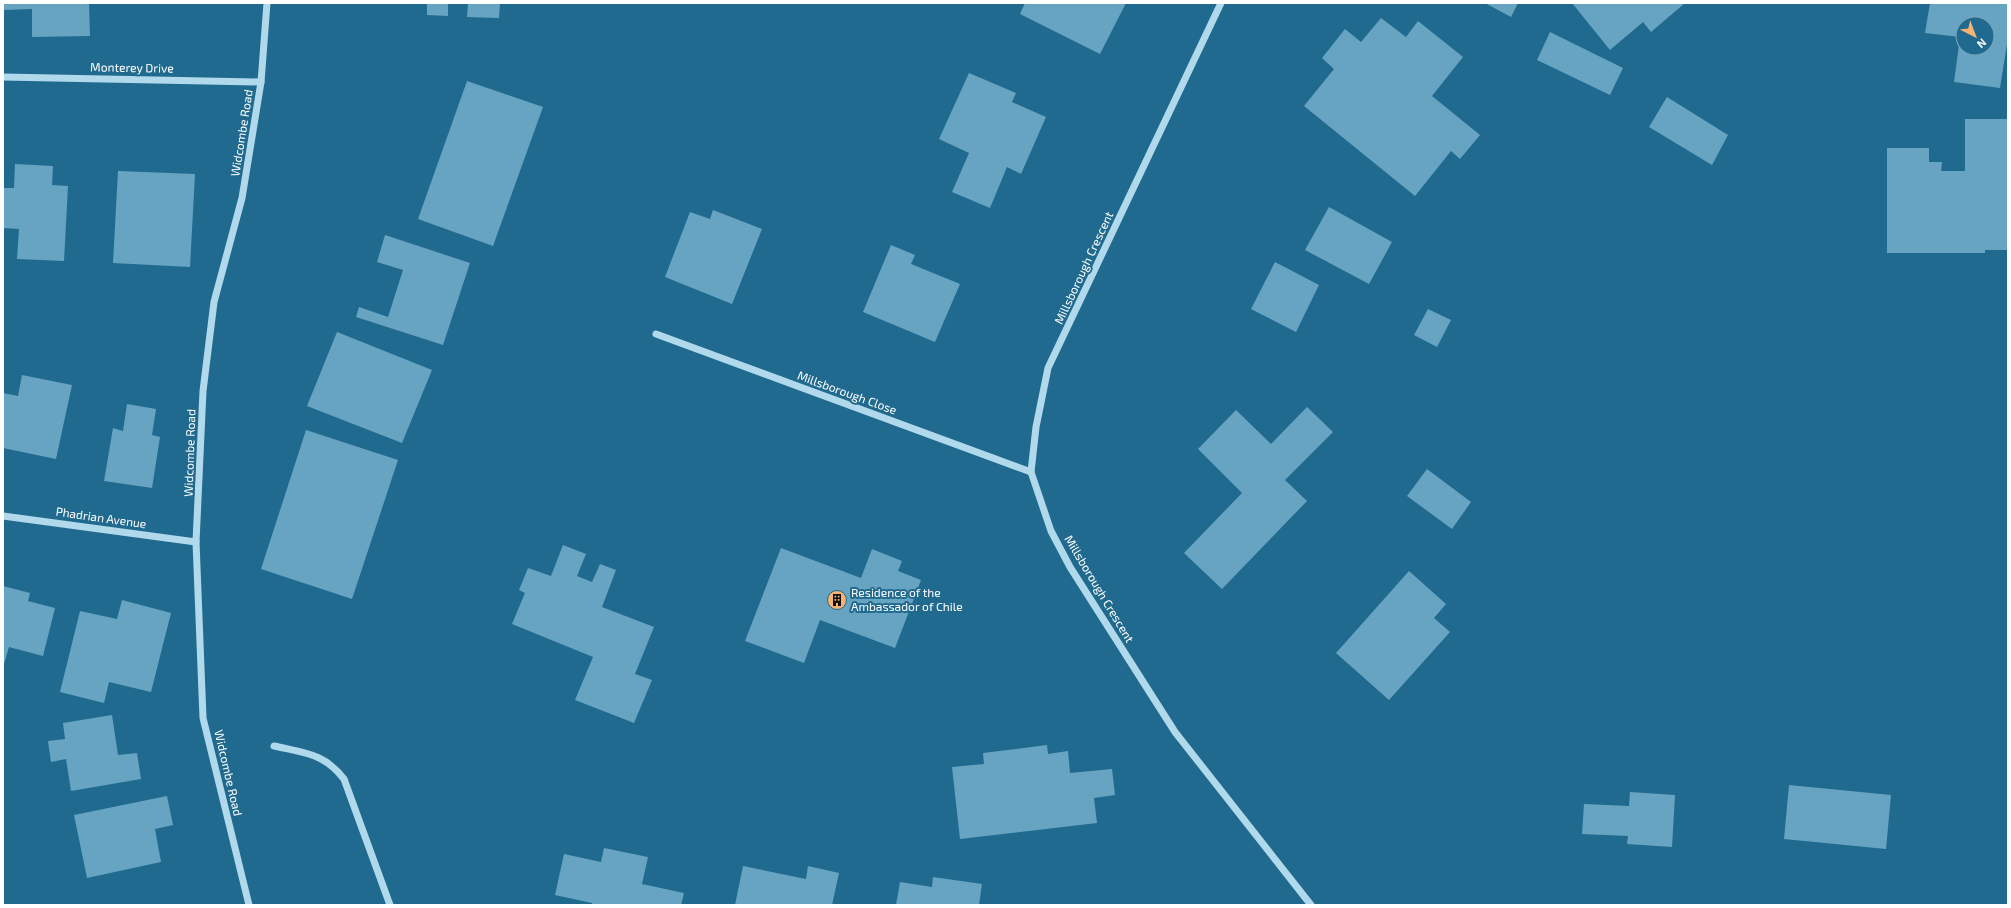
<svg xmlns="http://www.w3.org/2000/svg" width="2011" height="908" viewBox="0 0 2011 908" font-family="'Exo 2',sans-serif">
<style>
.building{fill:#67a4c2;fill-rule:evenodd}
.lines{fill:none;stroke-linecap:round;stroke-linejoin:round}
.minor{stroke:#b1d9ec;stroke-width:7}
.labels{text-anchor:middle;stroke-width:4;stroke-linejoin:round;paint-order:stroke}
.street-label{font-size:12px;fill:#fff;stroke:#216a8f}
.poi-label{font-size:12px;fill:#fff;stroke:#216a8f;text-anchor:start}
</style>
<rect width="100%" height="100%" fill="#216a8f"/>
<!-- building -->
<g class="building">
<polygon points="3,3 89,3 90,36 32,37 32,9 3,10"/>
<polygon points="427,3 448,3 448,16 427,15"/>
<polygon points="468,3 500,3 499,18 467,17"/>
<polygon points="1025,3 1126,3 1100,54 1020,14"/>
<polygon points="1485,3 1518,3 1511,17"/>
<polygon points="1572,3 1685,3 1651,32 1643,22 1610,50"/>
<path d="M 1930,3 L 2008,3 L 2008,38 L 2000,88 L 1954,82 L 1960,37 L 1925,33 ZM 1963,24 L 1987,24 L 1987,48 L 1963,48 Z"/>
<polygon points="1381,18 1406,37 1418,21 1463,57 1432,96 1480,135 1460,159 1451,151 1415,196 1304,106 1334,69 1322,58 1345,29 1361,42"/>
<polygon points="1550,32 1623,68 1610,95 1537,60"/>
<polygon points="969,73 1016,93 1012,102 1046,117 1021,174 1007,167 990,208 952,192 969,153 939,139"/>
<polygon points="467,81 543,107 493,246 418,219"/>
<polygon points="1667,97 1728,135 1712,165 1649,127"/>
<polygon points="1965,119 2008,119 2008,250 1985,250 1985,253 1887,253 1887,148 1929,148 1929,162 1942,162 1941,171 1965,171"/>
<polygon points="15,164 53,166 52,185 68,186 64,261 17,259 19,229 3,228 3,188 14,188"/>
<polygon points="118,171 195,174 190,267 113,263"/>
<polygon points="1329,207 1392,242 1369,284 1305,250"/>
<polygon points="713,210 762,229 732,304 665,277 690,212 710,219"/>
<polygon points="385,235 470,263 443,345 356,317 359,307 388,317 403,270 377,262"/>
<polygon points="891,245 915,255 911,264 960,284 935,342 863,312"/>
<polygon points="1275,262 1319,285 1296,332 1251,309"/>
<polygon points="1428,309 1451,320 1437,347 1414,335"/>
<polygon points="337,332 432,370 402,443 307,406"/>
<polygon points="22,375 72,385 56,459 3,448 3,393 18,396"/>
<polygon points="127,404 156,409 152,435 160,437 152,488 104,481 113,428 123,431"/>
<polygon points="1307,407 1333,432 1285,480 1307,501 1222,589 1184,553 1242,493 1198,449 1236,410 1271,444"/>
<polygon points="306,430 398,460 352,599 261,569"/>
<polygon points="1427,469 1471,502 1452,529 1407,496"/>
<polygon points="563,545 586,554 577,576 592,582 600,564 616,570 602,607 654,627 635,674 652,680 634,723 575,700 593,657 512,624 525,593 519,590 528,568 551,576"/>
<polygon points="781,548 861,578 872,549 902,561 898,571 921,580 895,648 820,620 804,663 745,641"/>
<polygon points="1409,571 1446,604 1434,618 1450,632 1389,700 1336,653"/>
<polygon points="3,586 30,593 28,601 55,608 43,656 9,647 4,664 3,664"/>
<polygon points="122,600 171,613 151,692 109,682 104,703 60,692 80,611 117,619"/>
<polygon points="112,715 118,755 137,753 141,779 71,791 66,759 51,762 48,741 65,739 63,723"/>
<polygon points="1047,745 1048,754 1068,751 1070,773 1112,769 1115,795 1094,798 1097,823 960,839 952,767 984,764 983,753"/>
<polygon points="1789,785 1891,795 1886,849 1784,839"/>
<polygon points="1630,792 1675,795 1672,847 1627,844 1628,836 1582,834 1584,804 1629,806"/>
<polygon points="167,796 173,825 155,829 161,862 87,878 74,815"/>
<polygon points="604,848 648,857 642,884 684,893 681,905 592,905 592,903 555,895 564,854 601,862"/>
<polygon points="743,866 806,879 808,866 839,873 832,905 735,905"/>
<polygon points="933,877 982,884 979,905 896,905 900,882 932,887"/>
</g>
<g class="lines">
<!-- minor -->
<g class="minor">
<polyline points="1221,3 1048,368 1036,427 1031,472 1051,531 1070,567 1175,732 1311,905"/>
<polyline points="3,77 261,82"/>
<polyline points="656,334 1031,472"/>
<polyline points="3,516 196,542"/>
<path d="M 274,746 C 304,753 324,753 344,779 L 390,905"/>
<polyline points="249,905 203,718 196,542 203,391 214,302 242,198 261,82 267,3"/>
</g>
</g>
<!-- icons -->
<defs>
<g id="building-disc" transform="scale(1)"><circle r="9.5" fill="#f8b373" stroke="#216a8f"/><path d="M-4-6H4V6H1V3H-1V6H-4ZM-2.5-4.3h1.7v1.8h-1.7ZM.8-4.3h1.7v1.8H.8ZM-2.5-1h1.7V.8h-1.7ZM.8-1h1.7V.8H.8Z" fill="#111"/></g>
</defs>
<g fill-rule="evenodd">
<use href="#building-disc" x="837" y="600"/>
</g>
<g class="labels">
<!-- street labels -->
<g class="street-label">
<text transform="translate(132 68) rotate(1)" y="4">Monterey Drive</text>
<text transform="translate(242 133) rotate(-81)" y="4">Widcombe Road</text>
<text transform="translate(1084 268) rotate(-65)" y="4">Millsborough Crescent</text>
<text transform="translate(847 393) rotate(20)" y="4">Millsborough Close</text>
<text transform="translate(190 453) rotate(-88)" y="4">Widcombe Road</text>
<text transform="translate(101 518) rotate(8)" y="4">Phadrian Avenue</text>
<text transform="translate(1099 589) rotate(59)" y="4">Millsborough Crescent</text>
<text transform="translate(228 773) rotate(77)" y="4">Widcombe Road</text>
</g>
<!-- poi labels -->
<g class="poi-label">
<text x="851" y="597">Residence of the<tspan x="851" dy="14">Ambassador of Chile</tspan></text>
</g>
</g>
<!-- border -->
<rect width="2011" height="908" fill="none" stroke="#ffffff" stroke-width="8"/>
<!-- north arrow -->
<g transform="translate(1975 36) rotate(138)"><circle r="19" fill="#216a8f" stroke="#7aa6bc"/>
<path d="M0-3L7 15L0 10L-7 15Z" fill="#f8b373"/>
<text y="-6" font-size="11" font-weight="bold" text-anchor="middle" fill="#ffffff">N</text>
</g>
</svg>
